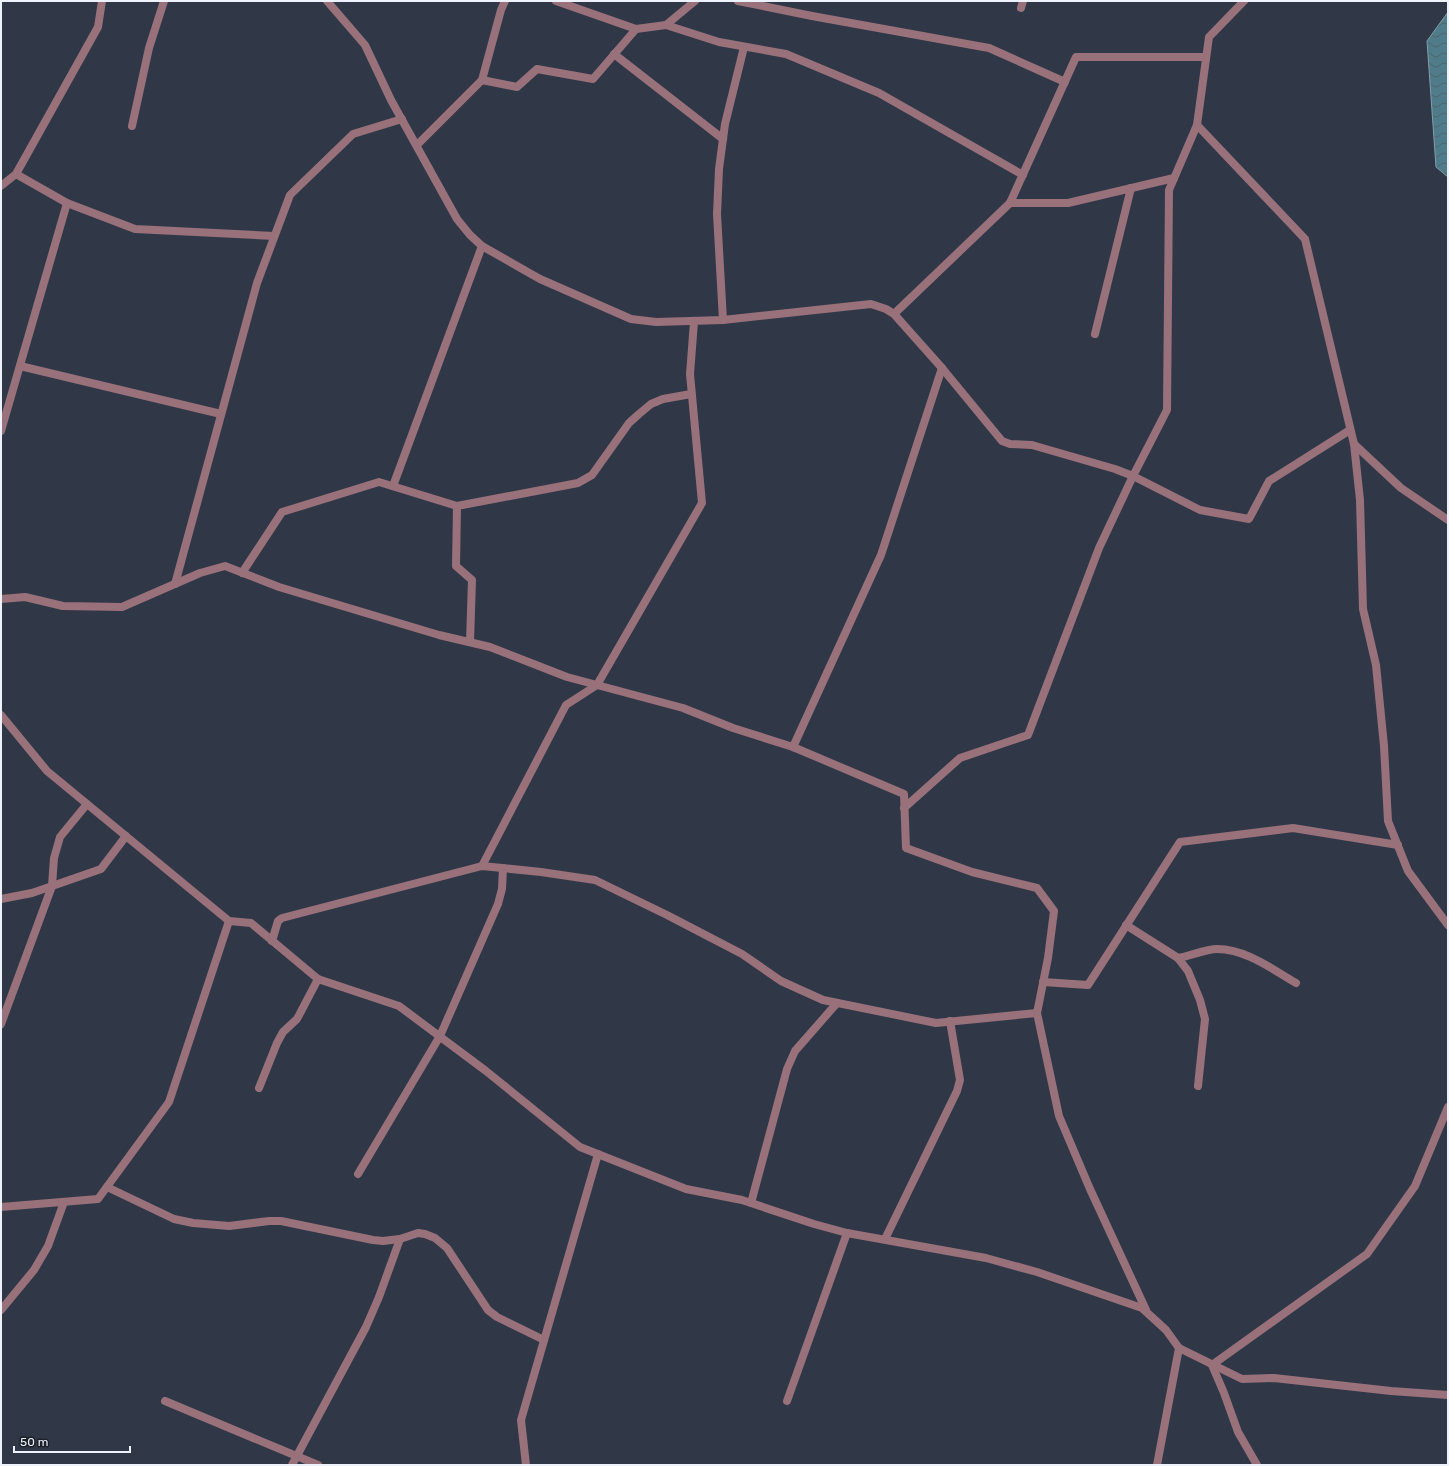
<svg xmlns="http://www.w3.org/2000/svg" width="1449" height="1466" viewBox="0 0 1449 1466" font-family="Rubik,sans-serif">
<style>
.water{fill:url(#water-waves);stroke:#7f9fac}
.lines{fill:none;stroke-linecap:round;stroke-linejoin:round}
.street{stroke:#98717a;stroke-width:8}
</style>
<defs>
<pattern id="water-waves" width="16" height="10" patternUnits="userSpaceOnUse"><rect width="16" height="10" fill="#507c89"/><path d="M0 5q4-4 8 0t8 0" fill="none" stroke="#4c656e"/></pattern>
</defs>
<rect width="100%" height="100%" fill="#303847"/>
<!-- water -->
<polygon class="water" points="1448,12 1448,177 1436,167 1427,41"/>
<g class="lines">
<!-- street -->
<g class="street">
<polyline points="327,1 365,45 391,100 457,219 470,235 482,246 540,279 631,319 656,322 723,320 871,304 886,309 894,314 942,368 1002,441 1010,444 1032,445 1115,469 1133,476 1200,510 1249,519 1269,481 1350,430"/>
<polyline points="556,1 636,29"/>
<polyline points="738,1 812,16 989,48 1065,82"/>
<polyline points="1021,8 1023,1"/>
<polyline points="666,25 719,42 786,54 879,93 1023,175"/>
<polyline points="614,54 723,139"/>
<polyline points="482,80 501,10 505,1"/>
<polyline points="1197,125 1305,239 1354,444 1360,500 1363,609 1376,665 1384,746 1388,821 1408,871 1448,925"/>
<polyline points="132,126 149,48 164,1"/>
<polyline points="417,145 482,80 517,87 537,69 593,79 636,29 666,25 695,1"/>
<polyline points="16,174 67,203 135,229 274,236"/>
<polyline points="1,186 16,174 98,27 102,1"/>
<polyline points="1010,203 1068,203 1174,178"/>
<polyline points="894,314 1010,203 1076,57 1206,57"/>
<polyline points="723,320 717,214 719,169 725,124 744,47"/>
<polyline points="1095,334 1131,188"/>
<polyline points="20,366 221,414"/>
<polyline points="1,431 67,203"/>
<polyline points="1354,444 1401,488 1448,520"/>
<polyline points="393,486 482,246"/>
<polyline points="457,506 456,566 472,580 470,642"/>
<polyline points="242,573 282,512 379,482 457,506 578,483 592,475 629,423 639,414 651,404 663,399 691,394"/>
<polyline points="175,584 257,283 290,195 353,134 402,119"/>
<polyline points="1,599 25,597 63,606 122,607 200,573 225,566 279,587 439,635 490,647 567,677 683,708 733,728 793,747 904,794 906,848 972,872 1037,888 1054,911 1048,958 1037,1013 1059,1116 1090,1189 1146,1310"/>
<polyline points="1,715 47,771 229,921 251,923 318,979 399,1006 486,1071 580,1147 686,1189 742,1200 814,1224 847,1233 986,1258 1037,1272 1142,1308 1166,1330 1179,1348 1242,1379 1274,1378 1391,1391 1448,1395"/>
<polyline points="793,747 881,555 942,368"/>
<polyline points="904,808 960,758 1028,735 1099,548 1133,476 1167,410 1169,190 1197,125 1209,37 1244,1"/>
<polyline points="482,866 566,705 597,685 702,503 690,374 694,322"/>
<polyline points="1,899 32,893 101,869 126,836"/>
<polyline points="1126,925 1178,958 1188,971 1200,1000 1205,1019 1198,1086"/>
<polyline points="272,941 278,921 282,918 482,866 541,872 595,880 667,915 742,954 781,981 823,1000 936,1023 1037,1013"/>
<path d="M 1178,958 C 1190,956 1206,949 1217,949 C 1246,949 1272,969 1296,983"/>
<polyline points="1043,982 1088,985 1180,842 1293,828 1398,845"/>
<polyline points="1,1024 52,886 54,858 60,837 87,804"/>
<polyline points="259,1088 277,1043 283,1032 297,1019 318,979"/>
<polyline points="358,1174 440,1036 498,904 502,889 503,868"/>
<polyline points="107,1187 174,1219 193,1223 229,1226 269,1221 281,1221 373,1240 383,1241 400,1239 418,1233 425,1234 435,1238 447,1248 488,1310 497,1317 544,1340"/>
<polyline points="751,1203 787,1069 795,1051 837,1003"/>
<polyline points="1,1207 98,1199 169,1102 229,921"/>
<polyline points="885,1239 957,1091 960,1080 950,1021"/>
<polyline points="1,1310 34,1270 48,1246 64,1202"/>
<polyline points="165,1401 318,1465"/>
<polyline points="787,1401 847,1233"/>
<polyline points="292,1465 366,1327 379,1297 400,1239"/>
<polyline points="526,1465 521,1420 598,1154"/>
<polyline points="1157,1465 1179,1348"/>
<polyline points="1257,1465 1238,1432 1224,1393 1212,1365 1367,1254 1415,1186 1448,1107"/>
</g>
</g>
<!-- border -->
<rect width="1449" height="1466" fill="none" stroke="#edf2fd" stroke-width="4"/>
<!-- scale -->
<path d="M14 1446v6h116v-6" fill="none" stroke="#edf2fd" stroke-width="2"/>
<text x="20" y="1446" font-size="12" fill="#edf2fd" stroke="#1b1f26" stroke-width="3" paint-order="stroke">50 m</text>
</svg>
